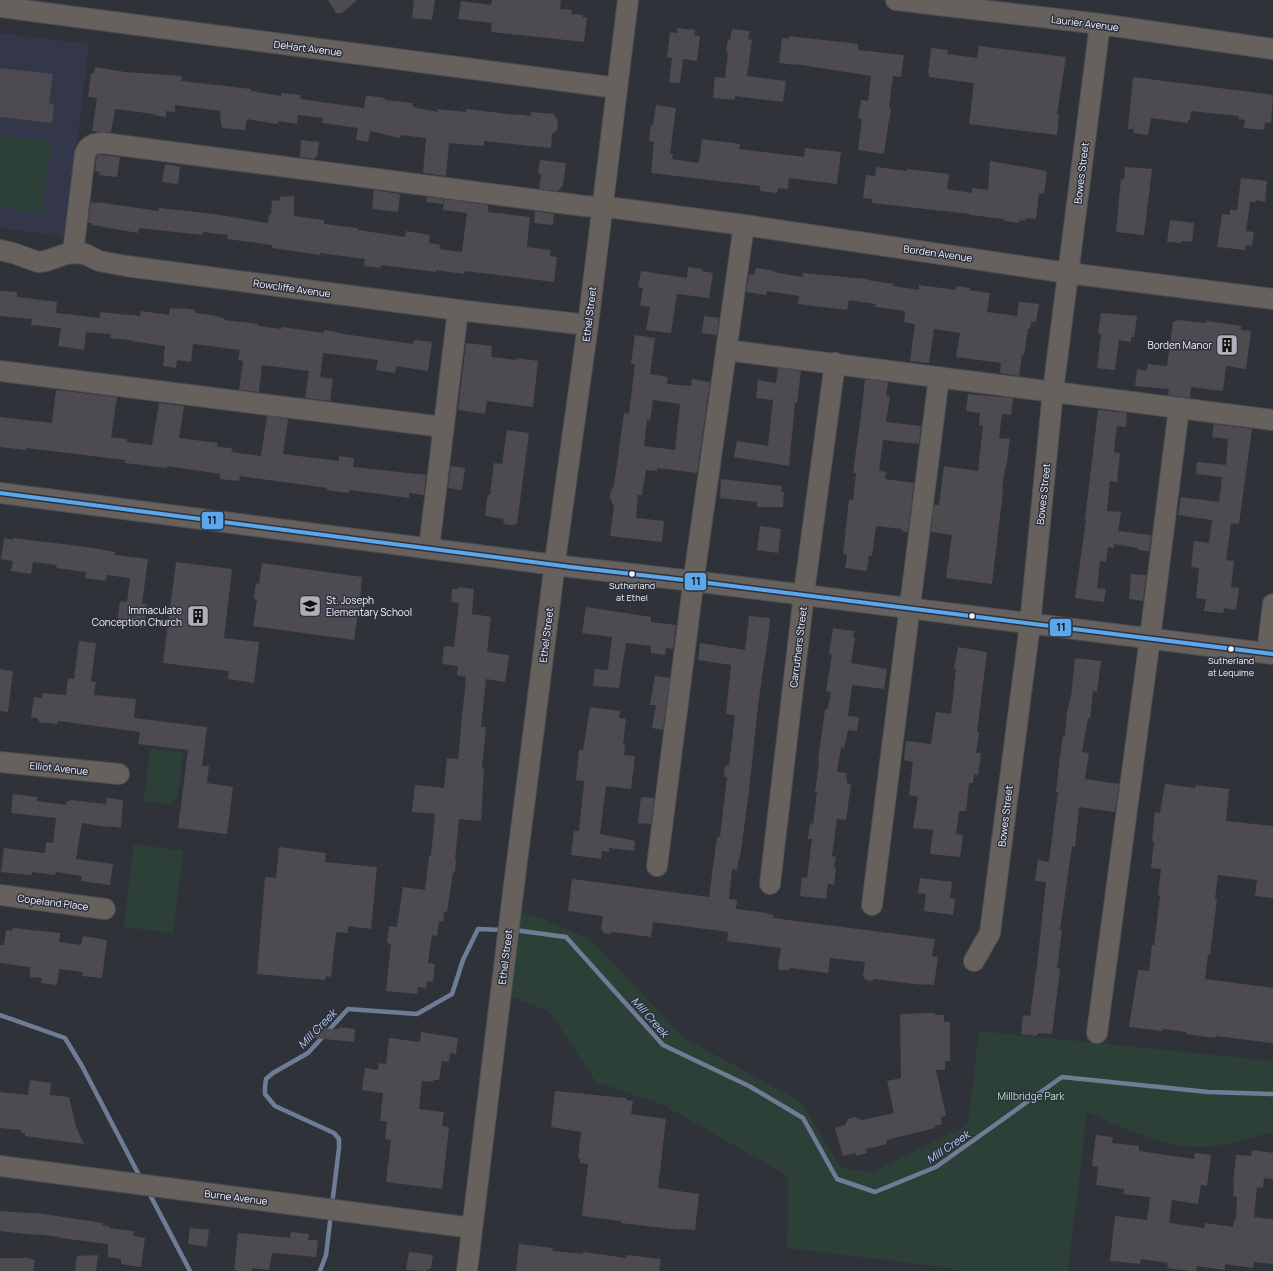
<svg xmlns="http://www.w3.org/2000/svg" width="1273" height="1271" viewBox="0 0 1273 1271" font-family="Manrope,sans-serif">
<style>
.built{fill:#34374a}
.green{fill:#2d4037}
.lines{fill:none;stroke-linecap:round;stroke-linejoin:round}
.stream{stroke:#6f7c95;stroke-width:4.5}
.building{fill:#4d4b4f;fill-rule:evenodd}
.minor-casing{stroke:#4c4e54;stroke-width:22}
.minor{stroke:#66615c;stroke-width:20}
.bus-1-casing{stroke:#2d303d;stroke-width:7}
.bus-1{stroke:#5aa8eb;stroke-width:4}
.bus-dot{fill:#f2f4fd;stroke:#2d303d;stroke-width:1.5}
.labels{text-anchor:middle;stroke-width:3;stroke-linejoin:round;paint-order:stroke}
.bus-label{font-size:9px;fill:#f2f4fd;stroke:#2d303d}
.street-label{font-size:10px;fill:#f2f4fd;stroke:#2d303d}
.poi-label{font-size:10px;fill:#f2f4fd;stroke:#2d303d;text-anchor:end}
.park-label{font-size:10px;fill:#ace7c6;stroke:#2d303d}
.water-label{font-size:11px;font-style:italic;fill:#bbcff7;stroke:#2d303d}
.line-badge{stroke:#2d303d;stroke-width:1.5}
.pale-badge-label{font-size:11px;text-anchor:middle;font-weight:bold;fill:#111}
</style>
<rect width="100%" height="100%" fill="#30323a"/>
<!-- built -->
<polygon class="built" points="0,33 89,44 66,237 0,228"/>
<!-- green -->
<g class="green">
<polygon points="0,135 51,142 42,213 0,207"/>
<polygon points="150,749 183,752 178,798 171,804 144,801"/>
<polygon points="134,844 183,851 173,933 124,927"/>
<path d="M 515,913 L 538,917 L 591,940 L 684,1038 L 801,1102 L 841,1168 L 872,1172 L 968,1125 L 979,1031 L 1273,1061 L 1273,1132 C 1249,1138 1223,1147 1198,1147 C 1159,1146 1122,1127 1087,1112 L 1068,1271 L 965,1271 L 951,1269 L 951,1268 L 787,1248 L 788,1176 L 664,1105 L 596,1082 L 549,1011 L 507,995 Z"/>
</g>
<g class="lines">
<!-- stream -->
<g class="stream">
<polyline points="514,930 566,937 663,1045 749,1086 803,1118 837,1179 875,1192 936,1167 1062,1077 1208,1092 1273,1094"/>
<polyline points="0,1015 65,1038 82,1066 141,1179"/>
<polyline points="148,1191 190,1271"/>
<polyline points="332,1205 339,1148 339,1139 334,1133 275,1106 265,1094 265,1087 266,1079 273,1073 308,1053 348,1009 417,1014 452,994 463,960 478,929 504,930"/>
<polyline points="320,1271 326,1255 331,1214"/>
</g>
</g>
<!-- building -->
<g class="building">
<polygon points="328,0 357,0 342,13 336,13"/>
<polygon points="414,0 435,0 432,20 412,18"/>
<polygon points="492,0 561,0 560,9 572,10 571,14 583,15 582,17 587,18 584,42 491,32 492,23 458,19 461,1 491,5"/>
<polygon points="677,28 695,30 694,35 700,36 697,61 683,59 680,83 669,82 672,58 667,57 670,32 677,33"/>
<polygon points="732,29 750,31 748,39 752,40 747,76 786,81 783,102 735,96 735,100 713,98 715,77 725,78 728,53 726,52 728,39 730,40"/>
<polygon points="789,36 858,44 858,50 904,55 901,77 893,76 889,107 891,108 890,119 889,119 884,154 858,150 862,119 858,118 861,100 868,101 871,76 796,64 795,65 779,63 782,38 789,39"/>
<polygon points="979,46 1066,57 1057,114 1059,115 1057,135 969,124 974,83 929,77 929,73 928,73 931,48 948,50 947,54 977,58"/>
<polygon points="95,67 125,72 182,76 181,81 251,89 251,91 281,96 281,93 301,95 300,99 364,108 366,96 370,96 385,98 385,100 412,103 413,107 437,112 438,109 466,112 466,109 517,115 517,114 531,116 531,112 554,114 558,121 557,130 552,134 551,148 484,141 484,146 449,143 446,176 423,173 426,138 401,135 400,138 370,131 368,142 356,140 358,128 322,123 323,118 298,115 297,124 279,121 278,124 247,119 245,130 222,128 220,117 221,111 175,105 175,112 166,111 166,117 154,115 154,114 115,109 111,132 98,132 92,131 97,98 88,97 91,73 94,73"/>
<polygon points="0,68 53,74 49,103 54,104 52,123 0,117"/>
<polygon points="1133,77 1273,95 1271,123 1265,122 1264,130 1244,128 1245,120 1239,119 1239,116 1191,111 1190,120 1188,120 1188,123 1151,118 1148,135 1133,133 1134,129 1128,129"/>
<polygon points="656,105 676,108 670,154 673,154 672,159 699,163 702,139 740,144 739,149 804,157 805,148 841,152 837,184 789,178 788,189 778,188 777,193 760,191 760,186 651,173 654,142 649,141 651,125 653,125"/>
<polygon points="301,140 319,142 317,157 315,156 315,159 300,157"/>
<polygon points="97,155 102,155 120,157 117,177 99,175 100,172 95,171"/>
<polygon points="540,160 566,163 563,185 558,191 539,189 541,174 538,173"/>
<polygon points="990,161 1047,171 1044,194 1039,193 1036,219 1026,218 1026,221 1019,220 1019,223 1004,221 1005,219 970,215 970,214 872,203 872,199 863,198 866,175 875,176 876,167 907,171 907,169 949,174 947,189 972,193 972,188 988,190"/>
<polygon points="165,164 180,167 178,184 162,182"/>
<polygon points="1125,167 1152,169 1144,235 1116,232 1121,179 1124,179"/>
<polygon points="1241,178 1267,181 1265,202 1256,200 1256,202 1250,202 1246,231 1254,232 1252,246 1245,245 1245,250 1217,247 1222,214 1230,215 1230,210 1237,210"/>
<polygon points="374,190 400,194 398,212 372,209"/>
<polygon points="294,196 294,216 324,220 324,224 358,228 358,230 405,237 406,231 430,235 429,243 440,245 439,249 462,252 467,213 443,210 444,199 488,205 488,212 530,217 527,247 551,250 550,256 557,257 554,282 465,271 464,274 436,270 436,272 381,265 381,268 364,266 365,259 320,253 320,255 272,248 272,245 227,239 228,235 203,232 202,235 139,228 138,233 92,225 92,223 88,223 91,202 96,203 97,202 158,211 159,208 214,214 268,223 269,215 271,215 272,200 279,201 280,197"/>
<polygon points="427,197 443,199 443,204 426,202"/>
<polygon points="535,211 554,214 553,225 534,223"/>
<polygon points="1170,220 1194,223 1192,242 1182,241 1181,243 1167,242"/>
<polygon points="688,267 702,269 702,271 713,273 709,298 677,294 671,333 646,330 650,307 640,306 643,288 638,287 641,271 687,278"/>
<polygon points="756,268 774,271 773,272 803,277 803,273 867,279 867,280 894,284 893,286 919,290 919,285 956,290 956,286 970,288 969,290 990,293 987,312 1017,316 1019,302 1039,304 1036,322 1031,322 1030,329 1028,329 1024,355 1022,355 1019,376 1000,373 1001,363 956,357 960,333 934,329 929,363 910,361 915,324 904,322 905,311 875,307 876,304 849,300 847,310 798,304 799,296 767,291 766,295 746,292 749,274 754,275"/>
<polygon points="0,291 17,292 17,297 57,302 56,313 100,318 100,312 140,316 141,311 169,315 170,308 181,309 181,308 195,310 195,313 218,316 217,317 224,318 224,320 258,324 258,326 281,329 282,327 324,333 324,330 337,332 337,333 413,344 414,340 432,342 428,371 396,366 395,373 376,370 378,360 323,353 320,377 333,379 330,401 305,398 309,371 262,365 259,392 239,390 243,361 238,360 240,350 193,344 191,362 177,360 176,368 163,366 165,346 131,341 131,340 110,338 111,334 86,332 84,350 58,346 61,328 31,325 32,319 0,316"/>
<polygon points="1101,313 1137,316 1134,337 1131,337 1131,342 1119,340 1115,370 1097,368 1101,334 1098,333"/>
<polygon points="704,316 719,318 717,335 702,333"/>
<polygon points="1178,320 1206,323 1207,321 1241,326 1241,330 1251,331 1246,369 1226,366 1223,391 1191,387 1190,398 1168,395 1169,389 1135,386 1137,369 1147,371 1148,364 1167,366 1173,322"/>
<path d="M 635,335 L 655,338 L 650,374 L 668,377 L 667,384 L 691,386 L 692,379 L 710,382 L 697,473 L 657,468 L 657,471 L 646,470 L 642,495 L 638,495 L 636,518 L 664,521 L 662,542 L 610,536 L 614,507 L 610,497 L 611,491 L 614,486 L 624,413 L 629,414 L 635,364 L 631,364 ZM 653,400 L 680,404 L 675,450 L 644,446 L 647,420 L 650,421 Z"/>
<polygon points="466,343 492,346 491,357 516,360 517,358 538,361 533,407 487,401 485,414 458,410"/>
<polygon points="778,368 801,371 797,403 795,403 789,466 734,457 737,441 768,446 773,400 756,398 758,380 776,383"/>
<polygon points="865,379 888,382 886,396 890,397 886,422 921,426 919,444 883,440 879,471 886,472 885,479 914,483 908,532 902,531 902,529 876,526 872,556 869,555 867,571 845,568 847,555 843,554 849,500 853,500 856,473 853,473 862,407"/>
<polygon points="56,390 117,397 111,437 127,439 127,442 152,445 159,403 184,406 179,438 218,443 217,447 232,448 231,452 261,456 267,416 288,419 283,454 339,461 339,456 354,458 353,467 426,475 424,495 409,493 409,498 350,490 349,493 327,490 327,488 240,476 239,481 220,479 220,474 167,466 167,468 125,463 125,460 26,448 26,450 0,447 0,417 52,423"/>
<polygon points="968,394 1013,398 1011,415 1002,414 999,438 1010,439 1006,468 1005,468 1002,491 1003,491 992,584 946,578 952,535 931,532 934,505 939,505 944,466 978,471 983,426 979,425 980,413 966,411"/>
<polygon points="1098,410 1127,413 1126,427 1117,426 1114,452 1120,453 1117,482 1110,481 1107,511 1121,512 1118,531 1151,535 1149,551 1138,550 1138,548 1114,544 1114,548 1108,547 1106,562 1100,561 1097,588 1106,589 1104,602 1075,598 1086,520 1085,520"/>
<polygon points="1214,424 1252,429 1239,524 1231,523 1226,560 1234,561 1231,587 1239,588 1236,610 1224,608 1223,613 1204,611 1206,599 1196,598 1199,568 1191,567 1194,541 1209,543 1212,520 1178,515 1181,497 1219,502 1222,477 1196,474 1197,462 1226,465 1228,439 1212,437"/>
<polygon points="507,430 529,433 517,524 512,525 503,524 504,519 485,516 487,499 488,495 490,495 494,463 502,464"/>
<polygon points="451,466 465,468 462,490 448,488"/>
<polygon points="721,479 782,486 781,492 784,492 783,507 757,507 757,502 720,498"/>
<polygon points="760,526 781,529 778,553 757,550"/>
<polygon points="4,538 13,540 13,538 87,547 115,552 115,555 148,559 142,604 147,604 144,628 117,624 120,601 127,602 130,578 107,575 106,581 85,578 86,572 56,568 57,565 33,562 31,574 11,571 13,561 1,559"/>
<polygon points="176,562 232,569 224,638 259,642 254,683 228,679 229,671 163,663"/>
<polygon points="262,563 362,577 360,600 364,600 362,613 358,613 354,640 253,626 257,599 254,599 256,583 259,584"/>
<polygon points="1131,574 1146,575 1143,601 1129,599"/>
<polygon points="458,587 474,589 472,614 491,617 487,652 509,655 505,682 486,679 481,727 486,727 482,768 484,768 481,821 459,819 455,860 456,860 455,872 453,873 452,879 447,912 444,912 443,922 439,921 437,936 432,935 428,963 435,964 433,982 427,981 426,988 418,987 417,994 386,991 391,944 387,943 389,926 397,927 403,887 425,890 429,856 431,856 435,814 412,812 415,785 444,788 447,758 458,759 466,677 457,675 458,666 442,664 444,646 454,647 459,603 451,602 452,589 458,589"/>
<polygon points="586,607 651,617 651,622 676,625 673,649 666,648 665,655 651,653 651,646 626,643 619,688 593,686 595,669 608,670 612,637 582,633"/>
<polygon points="749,616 770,618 769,630 758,705 749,791 740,857 739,857 737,870 732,869 729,899 737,900 736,909 767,913 767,914 773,915 773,918 935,939 932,956 938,957 934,985 923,984 923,985 874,979 872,981 866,980 863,976 865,962 830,958 828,973 791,968 788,970 779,970 778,965 781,948 727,941 728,932 653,922 651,937 612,932 610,934 604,933 601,929 603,916 568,911 572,879 709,897 717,837 720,837 727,777 724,777 725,765 729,766 735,715 726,714 731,665 698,660 700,643 745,650"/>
<polygon points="833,628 854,631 853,637 855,638 851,663 887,669 884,689 852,685 848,716 859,717 857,731 848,730 844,748 841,747 837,772 846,773 847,783 851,784 846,820 837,819 832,856 836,857 834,867 836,868 834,885 828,884 826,899 800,896 802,877 807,878 812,839 808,839 810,823 813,824 817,792 815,792 819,761 818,760 825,710 828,708 831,692 826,691 832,654 829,654"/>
<polygon points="79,641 96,643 91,681 96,682 94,695 136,699 134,718 207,727 202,766 209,766 207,783 233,787 227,834 178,828 188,750 138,744 140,732 58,721 57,724 39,722 39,720 37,719 37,718 31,717 34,697 42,698 43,693 66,695 68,678 74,679"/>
<polygon points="958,647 987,652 977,732 979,732 976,753 981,753 978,775 974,774 973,783 969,783 966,811 959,811 956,834 963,835 960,857 930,854 933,830 913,828 918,797 909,795 913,762 904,760 906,741 931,744 936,712 951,714 956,669 954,669"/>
<polygon points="1075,658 1101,661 1097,692 1093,691 1090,719 1088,718 1082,752 1089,753 1085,779 1119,784 1115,812 1079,807 1075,847 1072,846 1060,930 1062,930 1057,968 1060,969 1052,1034 1038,1033 1037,1036 1021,1034 1023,1015 1030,1016 1038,957 1046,882 1035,881 1038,860 1049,862 1058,792 1056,792 1060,757 1063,735 1065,736 1067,710 1068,710 1070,698 1071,698"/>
<polygon points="0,669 13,671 8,712 0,711"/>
<polygon points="655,676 670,678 663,730 652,728 656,705 650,705"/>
<polygon points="590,707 620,711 619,718 626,719 623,745 625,745 624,755 635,756 631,789 606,786 600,834 635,841 634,851 609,848 609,852 602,851 601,859 571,855 574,831 579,831 584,783 584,781 576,780 579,750 583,750"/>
<polygon points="1165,784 1195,788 1196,785 1229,789 1226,821 1273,826 1273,898 1255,896 1257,880 1218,875 1215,899 1217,899 1210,955 1208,955 1205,979 1273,988 1273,1043 1216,1036 1215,1038 1186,1034 1187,1032 1163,1029 1162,1031 1129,1027 1138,970 1149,971 1152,945 1154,945 1160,896 1158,895 1161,869 1151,868 1154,842 1152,841 1155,812 1160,813"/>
<polygon points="13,794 37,797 37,801 66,805 67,801 70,801 70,800 106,804 107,798 123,800 121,828 108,826 107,827 82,823 79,840 76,859 113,864 110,885 81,881 82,876 56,872 55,875 32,872 32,875 1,872 4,848 45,853 46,842 53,843 56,818 11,813"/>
<polygon points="641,797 654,798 651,824 638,823"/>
<polygon points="279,847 326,853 325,862 377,867 371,929 348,926 348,933 336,932 331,977 326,976 325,980 257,974 265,877 276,878"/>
<polygon points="920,878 952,882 950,898 955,899 953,915 924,911 926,894 918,893"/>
<polygon points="13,928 60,933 59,942 81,945 83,936 107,940 102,978 82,976 83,972 59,969 57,985 41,983 42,978 30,977 30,967 0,963 0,945 4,945 6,930 12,931"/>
<polygon points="935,1013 935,1015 944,1015 944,1022 950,1022 950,1061 945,1061 945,1070 936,1070 946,1116 941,1117 942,1124 934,1126 935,1128 886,1140 887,1144 866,1149 867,1153 857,1156 855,1153 843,1156 835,1128 845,1125 848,1119 854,1117 862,1120 894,1113 887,1081 901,1078 900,1014"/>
<polygon points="339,1027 355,1029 354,1042 314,1038 315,1028 339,1029"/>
<polygon points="421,1032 458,1038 456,1054 450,1053 449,1062 442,1061 439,1080 433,1080 433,1082 422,1081 419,1109 444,1112 442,1126 449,1127 442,1189 386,1182 391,1140 385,1139 387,1121 380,1121 383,1093 362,1090 365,1068 378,1070 379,1063 386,1064 389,1038 420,1042"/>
<polygon points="30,1080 51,1083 50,1095 69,1097 76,1127 84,1144 25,1136 25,1133 21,1133 21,1130 0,1128 0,1092 28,1095"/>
<polygon points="555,1091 626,1098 626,1100 633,1101 631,1114 666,1119 658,1188 699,1194 695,1230 681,1229 681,1230 621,1223 621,1221 582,1216 588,1164 580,1163 580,1159 578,1158 581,1132 551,1127"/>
<polygon points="1096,1135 1113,1137 1112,1143 1139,1146 1139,1151 1194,1159 1195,1153 1211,1155 1207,1186 1201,1185 1198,1204 1172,1200 1169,1223 1204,1228 1205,1223 1233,1227 1234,1220 1236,1220 1237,1197 1233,1196 1234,1185 1233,1185 1236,1155 1251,1156 1252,1150 1273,1153 1273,1179 1264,1178 1263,1188 1257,1187 1254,1217 1273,1219 1273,1264 1254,1262 1253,1268 1225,1264 1225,1270 1197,1266 1196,1271 1191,1271 1167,1268 1168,1263 1141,1259 1140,1264 1110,1261 1115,1216 1147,1220 1150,1197 1123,1194 1124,1189 1096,1185 1098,1167 1092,1166"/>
<polygon points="0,1211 44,1214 102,1223 102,1225 109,1226 109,1228 134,1231 133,1236 145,1238 141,1267 121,1264 121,1259 108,1257 108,1244 60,1238 60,1237 36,1234 36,1235 0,1231"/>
<polygon points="190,1228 209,1230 207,1247 188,1244"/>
<polygon points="291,1232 309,1234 308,1240 318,1240 316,1257 272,1253 269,1270 252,1268 252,1271 237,1271 237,1270 234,1270 238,1233 290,1238"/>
<polygon points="519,1244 553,1248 552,1251 583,1254 583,1252 626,1258 627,1255 661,1259 659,1271 516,1271"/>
<polygon points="409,1252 433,1255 431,1268 426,1271 406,1270"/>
<polygon points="98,1255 96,1271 75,1271 77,1256"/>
<polygon points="0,1258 27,1258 35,1260 33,1271 0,1271"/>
</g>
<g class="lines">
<!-- minor casing -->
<g class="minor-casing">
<g id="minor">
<polyline points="896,0 1100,24 1273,49"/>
<polyline points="0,7 617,88"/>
<polyline points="0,250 13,253 38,262 46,261 66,254 73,253 85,254 99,261 126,266 458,310 588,325"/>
<path d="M 73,253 L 85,154 C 88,145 94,143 103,143 L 584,206 L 615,208 L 744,225 L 1068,273 L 1273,299"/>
<polyline points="726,350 1273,420"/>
<polyline points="0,371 443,427"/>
<polyline points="0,493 571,567 693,581 1273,654"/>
<polyline points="429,548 458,310"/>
<polyline points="1267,653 1273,604"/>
<polyline points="0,762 119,774"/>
<polyline points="657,866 695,570 744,225"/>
<polyline points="770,884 805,585 835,363"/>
<polyline points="0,895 105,909"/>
<polyline points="872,905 939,377"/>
<polyline points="974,961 990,933 1030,624 1053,391 1100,24"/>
<polyline points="1097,1033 1150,638 1179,408"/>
<polyline points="0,1166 472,1228"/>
<polyline points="467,1271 514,885 557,547 588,325 628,0"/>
</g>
</g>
<!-- minor -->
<use href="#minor" class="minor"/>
<!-- bus-1 casing -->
<g class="bus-1-casing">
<polyline id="bus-1" points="0,493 571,567 693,581 1273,654"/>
</g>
<!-- bus-1 -->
<use href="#bus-1" class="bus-1"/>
</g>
<!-- icons -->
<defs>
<g id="building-square" transform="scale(1.15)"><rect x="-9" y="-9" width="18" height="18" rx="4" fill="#aeb0b9" stroke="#2d303d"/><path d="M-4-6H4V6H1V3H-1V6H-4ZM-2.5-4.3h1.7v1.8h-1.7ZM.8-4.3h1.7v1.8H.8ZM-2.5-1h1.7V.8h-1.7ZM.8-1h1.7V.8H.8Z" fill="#111"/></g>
<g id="school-square" transform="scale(1.15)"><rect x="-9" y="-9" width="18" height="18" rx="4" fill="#aeb0b9" stroke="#2d303d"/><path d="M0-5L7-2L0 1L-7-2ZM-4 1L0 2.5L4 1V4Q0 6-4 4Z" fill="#111"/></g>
</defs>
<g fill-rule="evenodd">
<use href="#building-square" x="1227" y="345"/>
<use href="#school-square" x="310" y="606"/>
<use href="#building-square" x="198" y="616"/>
</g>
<!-- markers -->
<g class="bus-dot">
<circle cx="632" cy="574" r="3.5"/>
<circle cx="972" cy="616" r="3.5"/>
<circle cx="1231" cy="649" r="3.5"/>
</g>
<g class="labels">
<!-- bus labels -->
<g class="bus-label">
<text x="632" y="589">Sutherland<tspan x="632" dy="12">at Ethel</tspan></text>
<text x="1231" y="664">Sutherland<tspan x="1231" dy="12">at Lequime</tspan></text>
</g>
<!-- street labels -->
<g class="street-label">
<text transform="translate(1085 23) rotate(7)" y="4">Laurier Avenue</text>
<text transform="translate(308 48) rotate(7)" y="4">DeHart Avenue</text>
<text transform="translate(1081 173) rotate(-83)" y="4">Bowes Street</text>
<text transform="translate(938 253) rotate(8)" y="4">Borden Avenue</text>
<text transform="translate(292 288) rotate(8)" y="4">Rowcliffe Avenue</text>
<text transform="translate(589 314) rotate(-83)" y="4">Ethel Street</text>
<text transform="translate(1043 494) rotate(-84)" y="4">Bowes Street</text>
<text transform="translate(546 635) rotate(-83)" y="4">Ethel Street</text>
<text transform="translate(798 647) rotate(-83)" y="4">Carruthers Street</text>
<text transform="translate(59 768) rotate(6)" y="4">Elliot Avenue</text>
<text transform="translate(1005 816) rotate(-83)" y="4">Bowes Street</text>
<text transform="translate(53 902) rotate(7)" y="4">Copeland Place</text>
<text transform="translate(505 957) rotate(-83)" y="4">Ethel Street</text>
<text transform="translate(236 1197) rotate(7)" y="4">Burne Avenue</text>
</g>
<!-- poi labels -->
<g class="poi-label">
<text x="1212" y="349">Borden Manor</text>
<text x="326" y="604" text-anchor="start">St. Joseph<tspan x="326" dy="12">Elementary School</tspan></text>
<text x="182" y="614">Immaculate<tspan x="182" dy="12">Conception Church</tspan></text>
</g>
<!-- park labels -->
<g class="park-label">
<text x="1031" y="1100">Millbridge Park</text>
</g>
<!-- water labels -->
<g class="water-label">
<text transform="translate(650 1017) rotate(48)" y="4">Mill Creek</text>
<text transform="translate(317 1029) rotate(-46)" y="4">Mill Creek</text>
<text transform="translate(948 1147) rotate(-34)" y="4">Mill Creek</text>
</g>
</g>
<g class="line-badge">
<rect x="201" y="511" width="23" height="19" rx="4" fill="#5aa8eb"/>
<rect x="684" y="572" width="23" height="19" rx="4" fill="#5aa8eb"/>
<rect x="1049" y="618" width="23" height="19" rx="4" fill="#5aa8eb"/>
</g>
<g class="pale-badge-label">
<text x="212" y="524">11</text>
<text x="696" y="585">11</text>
<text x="1061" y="631">11</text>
</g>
</svg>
